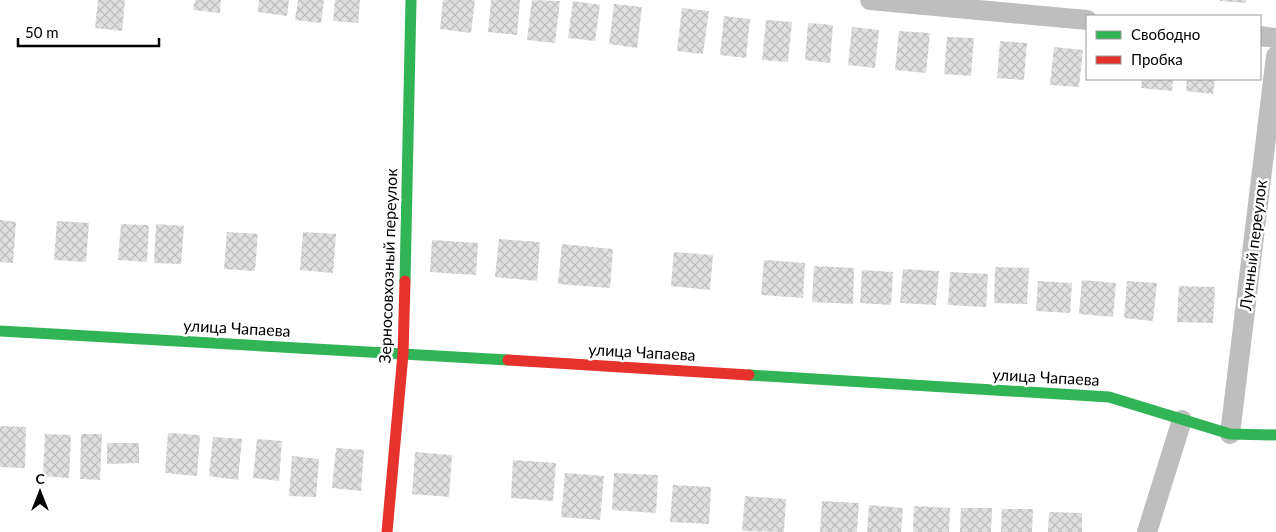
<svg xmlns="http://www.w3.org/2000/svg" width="1276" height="532" viewBox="0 0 1276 532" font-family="Lato,sans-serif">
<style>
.building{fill:url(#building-cross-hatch)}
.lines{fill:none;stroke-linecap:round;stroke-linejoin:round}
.street{stroke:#bebebe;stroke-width:20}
.fast{stroke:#30b455;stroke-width:11}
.jam{stroke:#e5322d;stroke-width:11}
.labels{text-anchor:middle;stroke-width:5;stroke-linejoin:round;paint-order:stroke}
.street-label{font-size:16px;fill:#000;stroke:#fff}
</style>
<defs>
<pattern id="building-cross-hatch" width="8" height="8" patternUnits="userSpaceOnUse" patternTransform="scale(1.25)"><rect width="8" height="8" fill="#dfdfdf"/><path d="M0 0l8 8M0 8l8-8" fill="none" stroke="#bebebe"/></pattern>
</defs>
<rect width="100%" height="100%" fill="#fff"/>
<!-- building -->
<g class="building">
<polygon points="98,0 125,0 122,31 95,28"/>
<polygon points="195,0 221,0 220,13 193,10"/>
<polygon points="259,0 289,0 287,16 258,12"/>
<polygon points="298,0 324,0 321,23 295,20"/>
<polygon points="335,0 360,0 358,23 333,21"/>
<polygon points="443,0 475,0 471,33 440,29"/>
<polygon points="491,0 520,0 517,35 488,32"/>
<polygon points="532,0 560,1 555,43 527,40"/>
<polygon points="1220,0 1246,0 1246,3 1220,1"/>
<polygon points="573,1 600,5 595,41 568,38"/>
<polygon points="614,4 642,7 637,48 609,44"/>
<polygon points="682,8 709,11 703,54 677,51"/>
<polygon points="724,16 750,19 746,58 720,55"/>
<polygon points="766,20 792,22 788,62 762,60"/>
<polygon points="808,23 833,25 830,63 805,60"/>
<polygon points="852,27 879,30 875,68 848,65"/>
<polygon points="899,31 930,33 926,73 895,70"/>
<polygon points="947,37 974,38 971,76 944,74"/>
<polygon points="1000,41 1027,43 1024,80 997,78"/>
<polygon points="1054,47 1083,50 1079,87 1050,85"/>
<polygon points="1142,79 1173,79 1172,91 1141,88"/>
<polygon points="1187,79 1215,79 1213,94 1186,91"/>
<polygon points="0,220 16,222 13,263 0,262"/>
<polygon points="57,221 89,223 86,262 54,260"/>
<polygon points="121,224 149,225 147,262 118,260"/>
<polygon points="156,224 184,226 181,264 154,263"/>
<polygon points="227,232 258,234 255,271 224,269"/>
<polygon points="303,232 336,234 333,273 300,270"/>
<polygon points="499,239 540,242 537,281 495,277"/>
<polygon points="432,240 478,243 476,275 430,272"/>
<polygon points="562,244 613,249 610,288 558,284"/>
<polygon points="674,252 713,255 710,290 671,286"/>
<polygon points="764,260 805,263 803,298 761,295"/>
<polygon points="814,266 854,268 853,304 812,302"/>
<polygon points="995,267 1029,268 1027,304 994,303"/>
<polygon points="903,269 939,271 936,305 900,303"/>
<polygon points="862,270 893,272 891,305 860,303"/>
<polygon points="950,272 988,274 986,307 948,305"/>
<polygon points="1082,280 1116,283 1113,317 1079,314"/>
<polygon points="1038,281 1072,283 1070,313 1036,311"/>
<polygon points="1127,281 1157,283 1153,321 1124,318"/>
<polygon points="1179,286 1215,287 1213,323 1177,322"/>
<polygon points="0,426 26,427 25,468 0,467"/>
<polygon points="168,433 200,435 197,476 165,473"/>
<polygon points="45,434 71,435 69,478 43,476"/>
<polygon points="81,434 102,434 100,480 80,479"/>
<polygon points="213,437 242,439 238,480 209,476"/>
<polygon points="257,439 282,441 279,481 253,478"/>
<polygon points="107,443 139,443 139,463 107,464"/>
<polygon points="336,448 364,450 361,491 332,488"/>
<polygon points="415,452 452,455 449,497 412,494"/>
<polygon points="292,456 319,459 316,497 289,496"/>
<polygon points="513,460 556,463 553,501 511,498"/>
<polygon points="565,473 604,476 600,520 561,517"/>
<polygon points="614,473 658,475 656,513 612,510"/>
<polygon points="673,485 711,487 709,524 670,522"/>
<polygon points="745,496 786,499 784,532 742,531"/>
<polygon points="822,501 859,503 857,532 820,532"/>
<polygon points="869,505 903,508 901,532 867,532"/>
<polygon points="914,506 950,508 949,532 913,532"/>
<polygon points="961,508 992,508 991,532 960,532"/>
<polygon points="1002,509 1033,509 1032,532 1001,532"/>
<polygon points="1049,512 1082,513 1082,532 1048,532"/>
</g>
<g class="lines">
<!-- street -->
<g class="street">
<polyline points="870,0 1087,20"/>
<polyline points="1260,36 1276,38"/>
<polyline points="1230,434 1276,56"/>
<polyline points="1147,532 1182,420"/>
</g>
<!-- fast -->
<g class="fast">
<polyline points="405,281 411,0"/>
<polyline points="0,331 508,360"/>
<polyline points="749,375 1109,397 1230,434 1276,435"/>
</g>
<!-- jam -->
<g class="jam">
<polyline points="508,360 749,375"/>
<polyline points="387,532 403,354 405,281"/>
</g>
</g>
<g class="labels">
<!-- street labels -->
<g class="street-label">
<text transform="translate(1253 245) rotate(-83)" y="6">Лунный переулок</text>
<text transform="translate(388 266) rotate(-88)" y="6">Зерносовхозный переулок</text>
<text transform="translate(237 328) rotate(3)" y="6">улица Чапаева</text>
<text transform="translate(642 352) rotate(3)" y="6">улица Чапаева</text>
<text transform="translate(1046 377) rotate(3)" y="6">улица Чапаева</text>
</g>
</g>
<!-- legend -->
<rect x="1086" y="15" width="175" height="65" fill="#ffffff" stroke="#999999"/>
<rect x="1096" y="31" width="25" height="8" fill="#30b455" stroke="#999999"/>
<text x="1131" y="40" font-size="15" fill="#000000">Свободно</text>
<rect x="1096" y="56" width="25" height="8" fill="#e5322d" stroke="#999999"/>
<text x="1131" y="65" font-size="15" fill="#000000">Пробка</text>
<!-- north arrow -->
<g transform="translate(40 492)" stroke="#ffffff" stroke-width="4" paint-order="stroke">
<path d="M0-4L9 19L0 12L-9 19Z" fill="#000000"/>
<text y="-8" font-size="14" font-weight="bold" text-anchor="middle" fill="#000000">С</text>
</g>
<!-- scale -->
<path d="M18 38v8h141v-8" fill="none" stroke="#000000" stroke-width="2.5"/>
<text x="25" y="38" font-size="15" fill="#000000" stroke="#ffffff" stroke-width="4" paint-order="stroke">50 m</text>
</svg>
